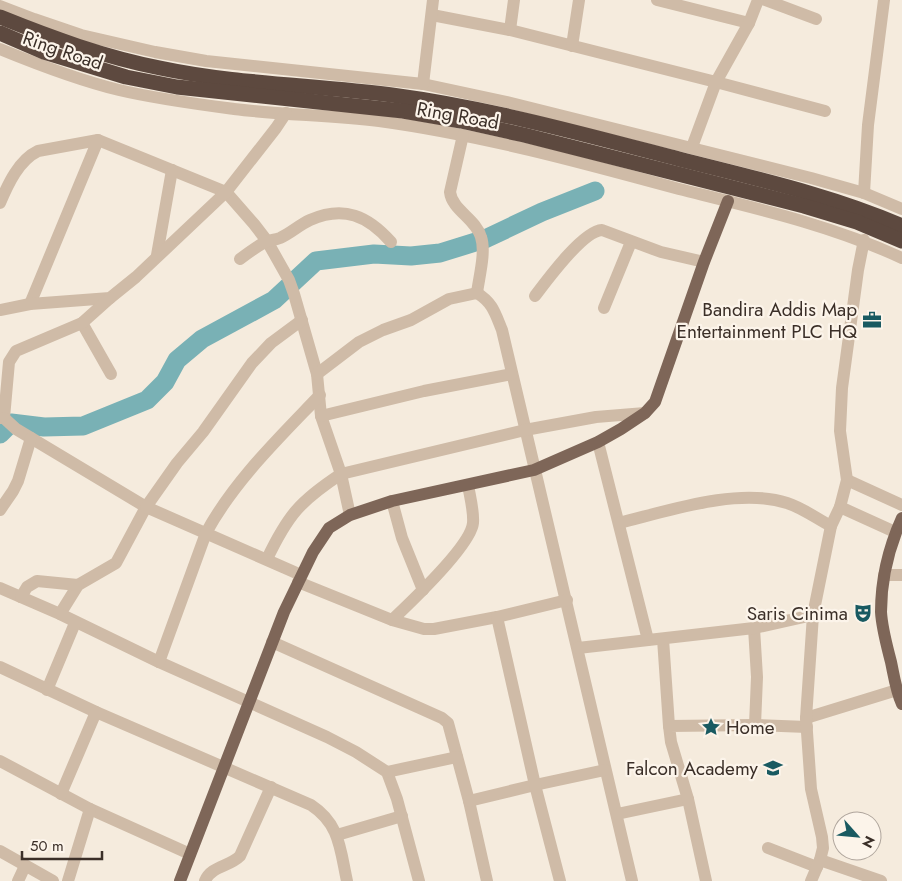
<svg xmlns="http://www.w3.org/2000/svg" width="902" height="881" viewBox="0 0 902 881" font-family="Jost,sans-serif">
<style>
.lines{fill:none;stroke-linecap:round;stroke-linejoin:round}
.river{stroke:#79b1b5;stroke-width:19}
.minor{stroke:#cfbba7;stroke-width:12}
.major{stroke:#7e6658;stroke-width:12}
.highway{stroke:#5d493f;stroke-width:15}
.labels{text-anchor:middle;stroke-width:4.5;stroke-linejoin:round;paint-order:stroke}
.street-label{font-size:19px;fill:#3b2f28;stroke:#fcf4ea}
.poi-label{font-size:19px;fill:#3b2f28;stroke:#fcf4ea;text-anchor:end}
</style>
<rect width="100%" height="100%" fill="#f5ebdd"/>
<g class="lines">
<!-- river -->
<polyline class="river" points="0,434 11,423 44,427 83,426 147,400 165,382 177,360 202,339 274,300 316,261 374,254 411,256 440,253 485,239 542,212 595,191"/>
<!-- minor -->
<g class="minor">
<polyline points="657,0 749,23"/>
<polyline points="765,0 816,19"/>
<polyline points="0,6 34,19 81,35 155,52 206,61 423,84 507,102 811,178 864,193 902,209"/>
<polyline points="432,15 510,30 716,82 749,23 758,0"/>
<polyline points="510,30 514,0"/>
<polyline points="572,46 579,0"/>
<path d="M 0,49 C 39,65 78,80 119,90 C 157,99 196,104 234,109 C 282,115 331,115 379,121 C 481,135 580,162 679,189 C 755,208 831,225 902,258"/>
<polyline points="423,84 433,0"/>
<path d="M 463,135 L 450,192 C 452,210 476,219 481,237 C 486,252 479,277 477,293"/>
<polyline points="692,147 716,82 825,111"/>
<polyline points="864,193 868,125 884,0"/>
<path d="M 0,203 C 8,184 19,160 38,151 L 98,140 L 226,192 L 254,224 L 267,241 L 289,280 L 294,294 L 317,374 L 321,416 L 341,474 L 350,515"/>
<polyline points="157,255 172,170"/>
<path d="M 240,259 C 248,253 256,247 265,242 C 270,240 275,240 280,238 C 291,233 299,225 310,220 C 344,205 368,216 391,242"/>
<path d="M 535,296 C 547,280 583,231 602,230 L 661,252 L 704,262"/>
<polyline points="30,304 98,140"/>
<polyline points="604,308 631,242"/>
<polyline points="0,310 30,304 110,298 136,277 226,192 276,128 286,113"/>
<polyline points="82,323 111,374"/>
<path d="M 317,374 L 359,342 L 383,330 L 411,320 L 449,299 L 477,293 C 493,303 495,313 502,330 L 632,881"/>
<polyline points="321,416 424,391 512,374"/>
<polyline points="0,418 4,418 9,362 16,351 82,323 110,298"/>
<polyline points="4,418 16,429 146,507 116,563 78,585 60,614"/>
<polyline points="598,442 648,640"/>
<polyline points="847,480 902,505"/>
<polyline points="392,501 402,538 423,590"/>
<polyline points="840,507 895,532"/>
<polyline points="0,510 13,491 18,481 31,438"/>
<path d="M 619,523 C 668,511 738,487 787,503 C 803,508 817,519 831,526"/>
<path d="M 267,559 C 288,515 300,501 341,474 L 525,430 L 596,417 L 645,413"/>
<polyline points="301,575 146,507 177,463 203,432 252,363 271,343 302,320"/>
<polyline points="884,575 902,575"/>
<polyline points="298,582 392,620 424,629 434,629 497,617"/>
<polyline points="0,588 60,614 159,662 327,737 356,752 387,772 397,799 419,881"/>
<polyline points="21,597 27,587 37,581 78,585"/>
<path d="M 392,620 C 410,603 471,545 473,523 C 474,511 470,497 468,485"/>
<polyline points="754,628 757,677 755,725"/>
<polyline points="663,639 669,726"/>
<polyline points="272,642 442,718 448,723 469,801 487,881"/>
<polyline points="578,648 754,628 813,615 831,526 840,507 847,480 840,431 842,388 858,270 864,240"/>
<path d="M 159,662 L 206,533 C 234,481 279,438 320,395"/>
<path d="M 0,667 L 96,712 L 311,805 C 340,824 340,849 347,881"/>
<polyline points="47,690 75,623"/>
<polyline points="806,718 897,690"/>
<polyline points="0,761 90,809 190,854"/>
<polyline points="387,772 457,757"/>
<polyline points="61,794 96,712"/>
<polyline points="469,801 535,785 605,770"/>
<polyline points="617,814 688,799"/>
<polyline points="337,835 402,816"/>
<polyline points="768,848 817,867"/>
<polyline points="0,851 53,881"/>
<polyline points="820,860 881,881"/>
<polyline points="18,881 25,866"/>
<polyline points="68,881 90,809"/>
<path d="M 205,881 C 211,866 229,867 240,856 L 271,787"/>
<polyline points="560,881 535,785 497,617 567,600"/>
<polyline points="706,881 688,799 671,742 669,726 755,725 807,727"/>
<polyline points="811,881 820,860 823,848 822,837 811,789 806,718 813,615"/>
</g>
<!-- major -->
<g class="major">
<path d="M 902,518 C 889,547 881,580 881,612 C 882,629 887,646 891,662 C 894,676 896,691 902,704"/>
<polyline points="180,881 284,612 313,552 329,528 350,515 392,501 534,470 598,442 621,429 645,413 655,402 704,262 728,201"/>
</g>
<!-- highway -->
<g class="highway">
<path d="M 0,17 C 52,38 104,57 160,68 C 235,84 315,85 392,95 C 489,108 583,134 679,159 C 753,178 831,195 902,226"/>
<polyline points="0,33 44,52 126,77 177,87 403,111 461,121 524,135 804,206 857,222 902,241"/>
</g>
</g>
<!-- icons -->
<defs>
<g id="office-bare" transform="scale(1.5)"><path d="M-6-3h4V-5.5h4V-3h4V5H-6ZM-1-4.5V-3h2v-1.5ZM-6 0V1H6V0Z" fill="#195a61" stroke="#fcf4ea" stroke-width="2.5" paint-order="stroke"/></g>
<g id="theatre-bare" transform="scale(1.5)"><path d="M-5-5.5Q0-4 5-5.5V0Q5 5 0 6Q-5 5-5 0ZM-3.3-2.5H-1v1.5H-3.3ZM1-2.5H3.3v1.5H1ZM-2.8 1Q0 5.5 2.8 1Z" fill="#195a61" stroke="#fcf4ea" stroke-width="2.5" paint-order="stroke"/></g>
<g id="sight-bare" transform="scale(1.5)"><path d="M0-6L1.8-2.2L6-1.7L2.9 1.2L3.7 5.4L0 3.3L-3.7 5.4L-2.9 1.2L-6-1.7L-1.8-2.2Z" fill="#195a61" stroke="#fcf4ea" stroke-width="2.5" paint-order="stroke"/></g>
<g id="school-bare" transform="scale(1.5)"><path d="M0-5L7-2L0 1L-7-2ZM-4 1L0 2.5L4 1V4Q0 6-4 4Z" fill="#195a61" stroke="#fcf4ea" stroke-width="2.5" paint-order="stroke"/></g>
</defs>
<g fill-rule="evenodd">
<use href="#office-bare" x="872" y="320"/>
<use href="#theatre-bare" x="863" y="613"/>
<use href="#sight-bare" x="711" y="727"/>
<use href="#school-bare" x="773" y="768"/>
</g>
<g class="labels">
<!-- street labels -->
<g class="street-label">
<text transform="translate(63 50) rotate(19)" y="7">Ring Road</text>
<text transform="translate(458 115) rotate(10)" y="7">Ring Road</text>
</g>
<!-- poi labels -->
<g class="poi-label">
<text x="857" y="316">Bandira Addis Map<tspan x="857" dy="22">Entertainment PLC HQ</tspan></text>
<text x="848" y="620">Saris Cinima</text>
<text x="726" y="734" text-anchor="start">Home</text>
<text x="758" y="775">Falcon Academy</text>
</g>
</g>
<!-- north arrow -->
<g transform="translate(857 836) rotate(117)"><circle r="24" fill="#fcf4ea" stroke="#afa59c"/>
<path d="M0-4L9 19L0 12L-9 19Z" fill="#195a61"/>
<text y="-8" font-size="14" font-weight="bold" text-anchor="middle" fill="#3b2f28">N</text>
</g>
<!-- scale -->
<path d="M22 851v8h80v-8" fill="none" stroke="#3b2f28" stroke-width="2.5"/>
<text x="30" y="851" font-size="15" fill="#3b2f28" stroke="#fcf4ea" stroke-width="4" paint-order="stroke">50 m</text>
</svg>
